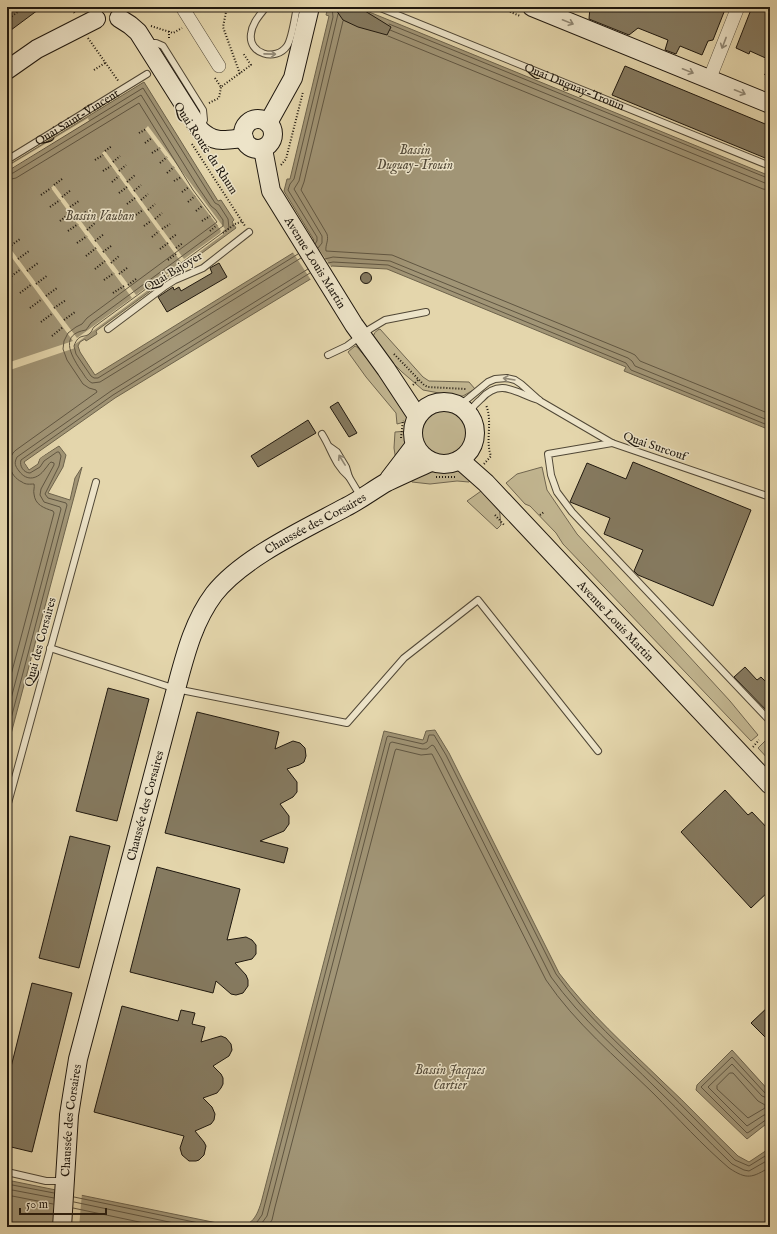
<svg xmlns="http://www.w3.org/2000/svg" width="777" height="1234" viewBox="0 0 777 1234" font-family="'IM FELL English',serif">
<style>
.green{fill:#c2b691;stroke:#706650}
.water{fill:#a19576;stroke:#6d634c}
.pier{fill:#e4d6ac}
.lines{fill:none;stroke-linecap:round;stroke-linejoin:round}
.shore{stroke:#605642;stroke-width:1}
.building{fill:#857a60;stroke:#1e170e}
.lane-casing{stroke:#504736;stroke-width:8}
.street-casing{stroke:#504736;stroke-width:14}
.secondary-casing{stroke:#1e170e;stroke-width:20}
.path{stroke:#1e170e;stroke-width:2;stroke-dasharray:1 2;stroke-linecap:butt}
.lane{stroke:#ede4c9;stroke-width:6}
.street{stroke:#ede4c9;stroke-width:13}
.secondary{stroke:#ede4c9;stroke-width:18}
.oneway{stroke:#908875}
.labels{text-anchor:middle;stroke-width:3;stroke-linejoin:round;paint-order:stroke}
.street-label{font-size:12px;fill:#1e170e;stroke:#ede4c9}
.water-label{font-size:13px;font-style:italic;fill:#524938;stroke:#ede4c9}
</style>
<rect width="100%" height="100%" fill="#e4d6ac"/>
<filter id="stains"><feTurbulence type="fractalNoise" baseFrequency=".005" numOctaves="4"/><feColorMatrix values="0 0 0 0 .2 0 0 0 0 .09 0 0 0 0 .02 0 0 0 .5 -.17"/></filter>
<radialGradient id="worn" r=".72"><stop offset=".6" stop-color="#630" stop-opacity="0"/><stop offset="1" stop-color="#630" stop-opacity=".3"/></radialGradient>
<!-- green -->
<g class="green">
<path d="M 380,329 L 423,377 L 429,381 L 469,382 L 475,389 L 463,396 L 455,396 L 423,390 L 402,372 L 372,342 C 373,336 374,331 380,329 Z"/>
<polygon points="355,346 357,347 407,406 408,421 397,424 396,413 366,377 348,352"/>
<circle cx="446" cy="433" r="24"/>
<polygon points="408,431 409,441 396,461 394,448 395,432"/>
<polygon points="542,467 547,490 577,534 730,701 758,735 751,741 563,544 556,533 530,506 525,504 506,483 517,474"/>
<polygon points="458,469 474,477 469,482 457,481 430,484 412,482 409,477 430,470 445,472"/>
<polygon points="484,489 499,505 501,525 497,529 467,501"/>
<polygon points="766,740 770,744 770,761 758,748"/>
</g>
<!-- water -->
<g class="water">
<polygon points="328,7 357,7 770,176 770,430 624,371 626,367 387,269 332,266 115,398 24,462 29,470 38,464 40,458 59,446 66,455 63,467 48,493 70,500 75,478 82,467 7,749 7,166 144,82 218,201 221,200 234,220 232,222 236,228 96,331 97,334 86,341 85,339 80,342 78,346 80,352 95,375 314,240 284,191 287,179 290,179 329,16 326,15"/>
<path d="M 435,730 L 449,753 L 559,973 C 589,1013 626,1046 662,1081 C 688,1105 712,1131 738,1156 L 749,1162 L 770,1148 L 770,1227 L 7,1227 L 7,1180 L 232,1226 C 250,1228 256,1219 261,1203 L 384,731 L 423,740 L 426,731 Z"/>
<polygon points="732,1050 770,1092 770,1121 747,1139 696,1090 697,1085"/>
</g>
<!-- pier -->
<g class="pier">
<polygon points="88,118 89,121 7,172 7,167"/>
<polygon points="148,126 225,229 223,231 225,233 74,345 75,348 7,371 7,363 73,341 7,251 7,244 77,338 132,298 51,188 54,185 136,295 181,262 102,153 105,151 184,259 220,233 221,231 217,225 145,129"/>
<polygon points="311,238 332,268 311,280 292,251"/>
<polygon points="112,402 26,463 29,467 36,463 39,457 58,444 60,444 40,458 37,463 30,468 28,467 25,463 26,462"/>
<polygon points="55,1187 82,1193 79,1227 52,1227"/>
</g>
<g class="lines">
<!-- shore -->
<g class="shore">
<path d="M 343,21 L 304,182 L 301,190 L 327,234 C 329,241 325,245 326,251 L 392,255 L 631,353 L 635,355 L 640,361 L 770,414"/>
<polyline points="389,24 770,179"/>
<polyline points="390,30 765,183 770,184"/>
<polyline points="388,36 763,189 770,190"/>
<path d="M 7,169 L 11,169 L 143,88 L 203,184 L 215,203 L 219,205 L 228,219 L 229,228 L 94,327 C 92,329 92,332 90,333 C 85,339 79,332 74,346 L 76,354 L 91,376 L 94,378 L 98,378 L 298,254"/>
<path d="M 7,174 L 13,173 L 141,95 L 198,187 L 211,206 L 216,210 L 223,220 L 223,226 L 91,323 L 86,330 C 60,334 70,354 80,369 C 84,374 86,380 92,383 L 100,382 L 301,258"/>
<path d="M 7,180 L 16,178 L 139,103 L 193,190 L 217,222 L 87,318 L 82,324 L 76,327 L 68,333 L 64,341 L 63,349 L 67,360 L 83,384 L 89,388 L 96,390 L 97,392 L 16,450 C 5,459 9,476 22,482 C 26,485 30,484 34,484 C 35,487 33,491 34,494 C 35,505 44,508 53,511 L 54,513 L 7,690"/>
<polyline points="315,244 317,241 317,237 288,190 290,184 294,179 333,17 332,7"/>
<polyline points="318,248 322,243 322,236 294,189 299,181 338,14"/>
<polyline points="325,259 333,257 390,261 628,358 632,361 635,366 770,421"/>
<polyline points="328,263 333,262 388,265 626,363 631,370 770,426"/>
<path d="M 7,714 L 61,509 L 60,507 L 44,502 L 40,495 L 41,489 L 54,465 L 54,463 L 51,462 C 48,464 48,466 45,469 C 38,479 27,482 19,471 C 15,466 14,463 17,457 L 111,391 L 308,269"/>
<path d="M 7,734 L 67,505 L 66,503 L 48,498 L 45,494 L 59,466 L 61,456 L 59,452 L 57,452 L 44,461 L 40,467 L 30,473 C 24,473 19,466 21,460 L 113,395 L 310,273"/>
<polygon points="730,1073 733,1073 758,1101 765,1105 765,1108 748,1118 717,1089 717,1086"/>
<polyline points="770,1094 765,1093 732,1057 701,1087 747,1133 749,1132 767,1119 770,1119"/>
<polyline points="770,1099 762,1096 732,1064 708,1087 747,1126 764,1115 770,1114"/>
<polyline points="7,1184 54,1193"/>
<polyline points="7,1189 54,1198"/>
<polyline points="7,1195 53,1204"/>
<polyline points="74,1197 218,1227"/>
<polyline points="74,1202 193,1227"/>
<polyline points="73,1208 163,1227"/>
<path d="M 250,1227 L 257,1222 L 262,1215 L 387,737 L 388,736 L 423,744 L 427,742 L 429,735 L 434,735 L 446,755 L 556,974 C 586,1016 624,1049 660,1084 C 686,1109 710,1135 735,1160 L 749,1166 L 770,1153"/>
<path d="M 259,1227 L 267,1216 L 390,743 L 392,742 L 422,749 L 427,749 L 432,745 L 434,746 L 441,758 L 551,977 C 581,1019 620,1052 656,1088 C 682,1113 706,1139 732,1164 L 744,1170 L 749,1171 L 770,1159"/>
<path d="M 267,1227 L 272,1220 L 275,1207 L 395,751 L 396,749 L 421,755 L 431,754 L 432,754 L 546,980 C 575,1023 616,1057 653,1093 C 678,1118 702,1145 729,1168 C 747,1180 752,1178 770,1167"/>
</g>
</g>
<!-- building -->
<g class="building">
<polygon points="14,7 42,7 7,33 7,12"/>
<polygon points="334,7 353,7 365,11 391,27 387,35 358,27 343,20"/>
<polygon points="590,7 726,7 713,40 708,41 702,55 680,46 676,54 665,50 668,40 638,28 629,35 589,19"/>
<polygon points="752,7 770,7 770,60 750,51 749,54 736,48"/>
<polygon points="625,66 770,126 770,160 612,95"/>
<polygon points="219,263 227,277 167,312 158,297 173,287 174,290 179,287 181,291 212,273 210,268"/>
<circle cx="366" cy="278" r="5.5"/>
<polygon points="338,402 357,433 349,437 330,407"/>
<polygon points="308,420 316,433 258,467 251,456"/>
<polygon points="633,462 751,510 713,606 638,575 634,571 643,550 604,534 610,518 570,502 587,463 626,479"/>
<polygon points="745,667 757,680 761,677 770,686 770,714 734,677"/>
<polygon points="108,688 149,699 117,821 76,811"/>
<polygon points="197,712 279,732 275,749 293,741 300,743 305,748 306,756 304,762 299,765 287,769 297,782 297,792 293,797 280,804 289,816 289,824 284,831 260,841 288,848 284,863 165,833"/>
<polygon points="725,790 748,815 752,812 770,831 770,890 751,908 681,832"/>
<polygon points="70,836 110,846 79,968 39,958"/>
<polygon points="157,867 240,889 227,940 246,937 252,940 256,945 256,954 252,959 235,963 246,975 248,980 248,986 243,993 236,995 231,994 216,981 213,993 130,972"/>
<polygon points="32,983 72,993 32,1152 7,1146 7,1083"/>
<polygon points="770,1005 770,1042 751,1023"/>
<polygon points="122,1006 178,1021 181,1010 195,1013 192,1024 205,1027 201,1042 221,1036 226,1038 231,1044 232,1050 229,1056 213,1066 221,1074 223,1078 223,1084 221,1088 217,1093 203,1098 212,1107 215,1114 214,1120 211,1124 195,1131 204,1142 206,1146 204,1155 199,1160 196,1161 189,1161 182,1155 180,1148 184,1136 94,1112"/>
</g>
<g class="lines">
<!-- lane casing -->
<g class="lane-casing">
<g id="lane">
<path d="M 266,7 C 260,15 252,23 251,34 C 248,54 276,62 287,46 C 292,39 295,16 297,7"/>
<path id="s1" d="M 378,7 L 770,166"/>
<polyline points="148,43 156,43 163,46 203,110 204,120 201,127"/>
<path id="s2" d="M 7,160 L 147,74"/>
<polyline points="108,329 164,287 175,280 203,268 249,232"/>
<polyline points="328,355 347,346 370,329 385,320 426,312"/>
<polyline points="451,402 459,403 465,401 488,382 495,379 507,378 515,380 521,384 540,401 612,443 770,497"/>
<path d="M 469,413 C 472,408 476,403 481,399 C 501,377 517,394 539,400"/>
<path d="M 322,434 C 332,450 334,464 349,477"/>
<polyline points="612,443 548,454 551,475 557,492 572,512 770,721"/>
<polyline points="330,447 337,452 346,467 349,477 361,497"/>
<polyline points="50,648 176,689 347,723 404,658 478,600 598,751"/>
<polyline points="7,807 96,482"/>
<polyline points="7,1172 46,1181 63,1181"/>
</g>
</g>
<!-- street casing -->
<g class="street-casing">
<g id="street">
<polyline points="182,7 219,66"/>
<polyline points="709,80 738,7"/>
</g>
</g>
<!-- secondary casing -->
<g class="secondary-casing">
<g id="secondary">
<polyline points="532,7 770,104"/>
<path d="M 119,18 L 130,25 L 138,32 L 200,130 C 215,144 225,140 244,138"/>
<polyline points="7,70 37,49 96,19"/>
<circle cx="258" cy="134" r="15"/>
<polyline points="268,123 293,78 310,7"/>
<path id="s3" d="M 263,149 L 271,191 L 354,325 L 386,369 L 417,416"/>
<circle cx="444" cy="433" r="31"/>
<path id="s4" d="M 460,460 L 486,483 L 770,785"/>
<polyline points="389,479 415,445"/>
<path id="s5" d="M 62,1227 L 69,1115 L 78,1059 L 176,689 C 185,656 193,622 214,594 C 242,558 305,529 346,507 C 360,500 373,490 387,482 C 402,475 417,468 431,462"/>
</g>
</g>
<!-- path -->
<g class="path">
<polyline points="71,7 75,14"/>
<polyline points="159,7 171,11"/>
<polyline points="227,7 223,27 240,74"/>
<polyline points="499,7 520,16"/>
<polyline points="7,20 24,7"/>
<polyline points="151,26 173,33 182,28"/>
<polyline points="169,31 169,40"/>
<polyline points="88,38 119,82"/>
<polyline points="765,59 770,61"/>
<polyline points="94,70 105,63"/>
<polyline points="765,75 770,61"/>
<polyline points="215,78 221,87 251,65 243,53"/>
<polyline points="209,103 219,98 221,87"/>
<polyline points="139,133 146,129"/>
<polyline points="145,143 152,138"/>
<polyline points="192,144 245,226"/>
<polyline points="105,151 112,146"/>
<polyline points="152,153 160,148"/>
<polyline points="95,160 103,155"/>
<polyline points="113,162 120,156"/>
<polyline points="160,163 167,157"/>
<polyline points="281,165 286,159 303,92"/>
<polyline points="103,171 111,166"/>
<polyline points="119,171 126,165"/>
<polyline points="167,173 174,167"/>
<polyline points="174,181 181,177"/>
<polyline points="112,182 119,176"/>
<polyline points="127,182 135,175"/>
<polyline points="54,185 62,179"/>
<polyline points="134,191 141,185"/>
<polyline points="182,192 189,187"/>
<polyline points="119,193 127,187"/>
<polyline points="41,195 51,188"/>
<polyline points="62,197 71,190"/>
<polyline points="141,200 148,194"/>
<polyline points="188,202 195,196"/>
<polyline points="127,204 135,198"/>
<polyline points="50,207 60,200"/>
<polyline points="70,207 79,201"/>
<polyline points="148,210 155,204"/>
<polyline points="196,211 202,206"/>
<polyline points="136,215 143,210"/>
<polyline points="78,218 87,211"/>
<polyline points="155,219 162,213"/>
<polyline points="60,221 70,213"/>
<polyline points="202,221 210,216"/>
<polyline points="144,226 151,221"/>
<polyline points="7,228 11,226"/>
<polyline points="162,229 170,224"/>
<polyline points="87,230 95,223"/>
<polyline points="68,231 78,224"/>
<polyline points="210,231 217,225"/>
<polyline points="223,233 235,224 243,221"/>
<polyline points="152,237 159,231"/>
<polyline points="170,239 177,234"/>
<polyline points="95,241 104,234"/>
<polyline points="77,243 87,236"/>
<polyline points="9,247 20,239"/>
<polyline points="176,248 183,243"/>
<polyline points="160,249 168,243"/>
<polyline points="103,252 111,246"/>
<polyline points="86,256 96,248"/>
<polyline points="7,257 10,255"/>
<polyline points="18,259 29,251"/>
<polyline points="168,260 176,254"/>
<polyline points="111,263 119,256"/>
<polyline points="95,269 105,261"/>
<polyline points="27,271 38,263"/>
<polyline points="119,274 127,268"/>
<polyline points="9,278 21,269"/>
<polyline points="104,280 114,273"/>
<polyline points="36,284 48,275"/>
<polyline points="128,285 136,279"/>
<polyline points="20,293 32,284"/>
<polyline points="113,293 124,286"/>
<polyline points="46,296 57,288"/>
<polyline points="30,308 42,299"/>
<polyline points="54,308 66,300"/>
<polyline points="64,320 75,312"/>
<polyline points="41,322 53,313"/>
<polyline points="52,336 63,327"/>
<polyline points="394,354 424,385 428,387 466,389"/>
<polyline points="413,385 418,380"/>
<polyline points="401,438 403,420"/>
<path d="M 484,464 L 491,456 C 485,440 493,422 486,405"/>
<polyline points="436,477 457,477"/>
<polyline points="495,515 505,526"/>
<polyline points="540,515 544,512"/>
<polyline points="753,747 759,740"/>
</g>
<!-- lane -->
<use href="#lane" class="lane"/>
<!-- street -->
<use href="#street" class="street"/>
<!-- secondary -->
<use href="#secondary" class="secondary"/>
</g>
<!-- one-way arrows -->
<defs><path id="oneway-shaft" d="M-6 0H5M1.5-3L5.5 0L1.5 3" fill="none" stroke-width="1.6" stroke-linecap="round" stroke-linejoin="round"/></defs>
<g class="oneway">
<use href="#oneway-shaft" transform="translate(568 22) rotate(22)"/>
<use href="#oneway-shaft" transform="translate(724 43) rotate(111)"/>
<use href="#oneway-shaft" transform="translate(270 54) rotate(1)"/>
<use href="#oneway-shaft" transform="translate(688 71) rotate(22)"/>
<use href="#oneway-shaft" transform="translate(740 92) rotate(22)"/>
<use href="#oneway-shaft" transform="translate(509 379) rotate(-171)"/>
<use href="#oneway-shaft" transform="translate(342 460) rotate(-122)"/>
</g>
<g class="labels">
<!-- street labels -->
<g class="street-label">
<text dy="4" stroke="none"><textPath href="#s1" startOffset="212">Quai Duguay-Trouin</textPath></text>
<text dy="4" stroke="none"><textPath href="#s2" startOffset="82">Quai Saint-Vincent</textPath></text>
<text transform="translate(206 148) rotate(57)" y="4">Quai Route du Rhum</text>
<text dy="4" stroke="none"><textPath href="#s3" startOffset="127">Avenue Louis Martin</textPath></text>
<text transform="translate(173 271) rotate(-31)" y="4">Quai Bajoyer</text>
<text transform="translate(655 446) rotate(19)" y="4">Quai Surcouf</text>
<text dy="4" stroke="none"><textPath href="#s5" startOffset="779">Chaussée des Corsaires</textPath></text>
<text dy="4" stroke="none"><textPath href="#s4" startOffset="224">Avenue Louis Martin</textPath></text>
<text transform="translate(40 642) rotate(-75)" y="4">Quai des Corsaires</text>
<text dy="4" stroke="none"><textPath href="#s5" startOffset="431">Chaussée des Corsaires</textPath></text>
<text dy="4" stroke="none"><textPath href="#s5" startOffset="107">Chaussée des Corsaires</textPath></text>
</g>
<!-- water labels -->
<g class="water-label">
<text x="415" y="154">Bassin<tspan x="415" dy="15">Duguay-Trouin</tspan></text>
<text x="100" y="220">Bassin Vauban</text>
<text x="450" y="1074">Bassin Jacques<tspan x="450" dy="15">Cartier</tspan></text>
</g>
</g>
<!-- margin -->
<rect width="777" height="1234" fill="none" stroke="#e4d6ac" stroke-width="24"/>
<rect x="8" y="8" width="761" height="1218" fill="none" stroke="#1e170e" stroke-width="2"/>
<rect x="12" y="12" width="753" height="1210" fill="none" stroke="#1e170e"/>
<!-- scale -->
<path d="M20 1208v6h86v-6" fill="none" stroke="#1e170e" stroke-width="2"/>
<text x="26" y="1208" font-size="12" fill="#1e170e" stroke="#ede4c9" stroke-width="3" paint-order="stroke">50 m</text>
<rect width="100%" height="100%" filter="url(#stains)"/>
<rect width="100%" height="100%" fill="url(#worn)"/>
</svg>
